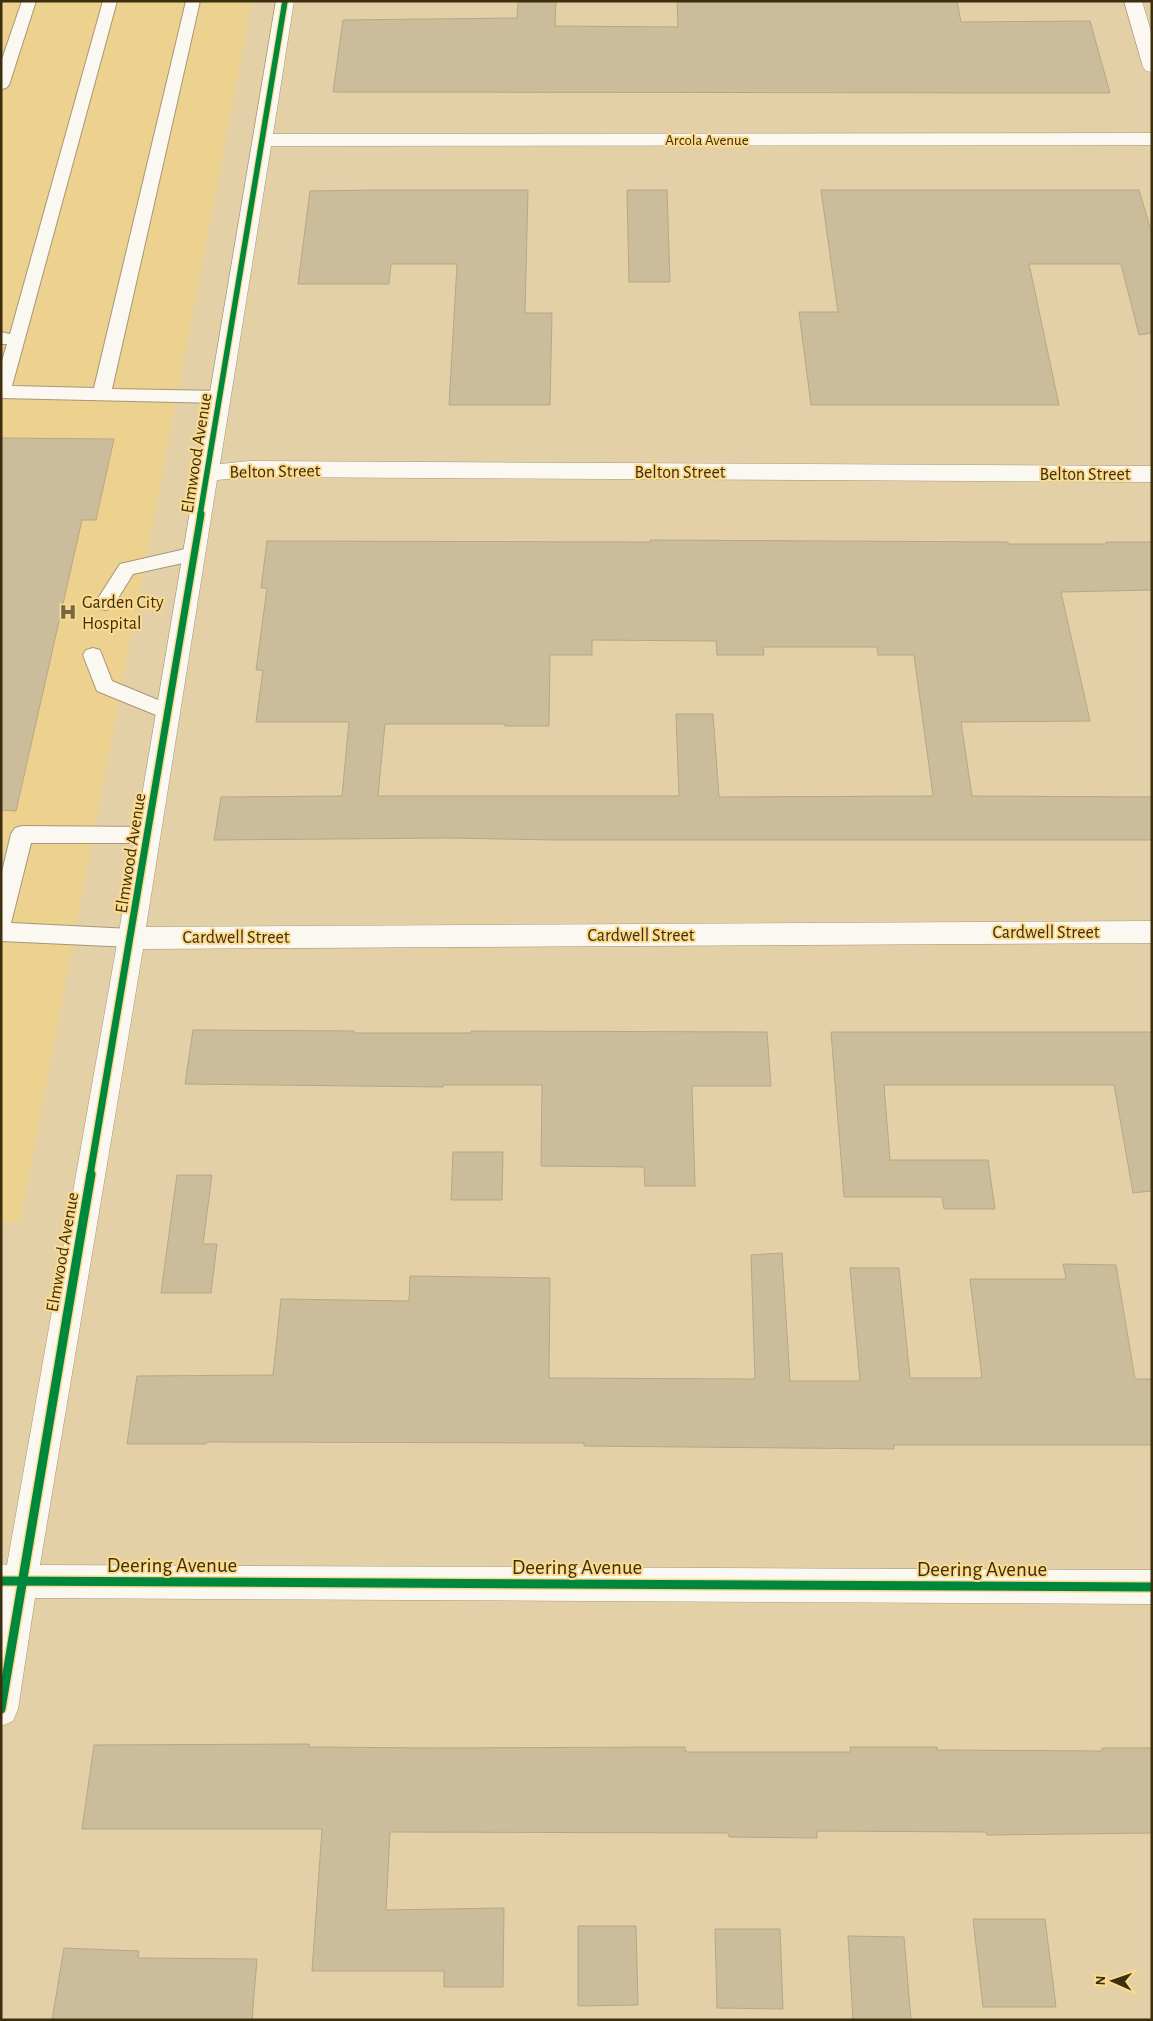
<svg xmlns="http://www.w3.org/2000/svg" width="1153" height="2021" viewBox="0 0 1153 2021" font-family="'Alegreya Sans',sans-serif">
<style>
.built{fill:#edd18f}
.building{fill:#cbbc9b;stroke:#b6a787;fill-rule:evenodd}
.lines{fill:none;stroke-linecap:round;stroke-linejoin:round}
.lane-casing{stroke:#a69776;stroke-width:2}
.street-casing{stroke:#a69776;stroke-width:1}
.lane{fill:#fbf8f2;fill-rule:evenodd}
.street{fill:#fbf8f2;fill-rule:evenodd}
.cycleway-far2-casing{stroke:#fcda8e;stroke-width:8}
.cycleway-far1-casing{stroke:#fcda8e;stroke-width:10}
.cycleway-casing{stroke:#fcda8e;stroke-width:12}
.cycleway-far2{stroke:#00873e;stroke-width:5.5}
.cycleway-far1{stroke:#00873e;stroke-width:7}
.cycleway{stroke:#00873e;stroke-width:9}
.labels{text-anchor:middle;stroke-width:4;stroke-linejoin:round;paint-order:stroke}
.far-street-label{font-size:15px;fill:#3c2e0e;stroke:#fcda8e}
.street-label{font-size:18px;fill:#3c2e0e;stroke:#fcda8e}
.poi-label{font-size:18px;fill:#3c2e0e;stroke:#fcda8e;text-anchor:start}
.near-street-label{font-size:21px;fill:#3c2e0e;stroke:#fcda8e}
</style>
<rect width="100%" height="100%" fill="#e3d0a7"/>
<!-- built -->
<polygon class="built" points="1,1 252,1 20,1222 1,1222"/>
<!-- building -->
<g class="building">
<polygon points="518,1 556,1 555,26 678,27 677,1 957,1 961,22 1090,21 1110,93 333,92 343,20 517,18"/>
<polygon points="377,190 528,190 525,313 552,313 550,405 449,405 457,264 391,264 389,284 298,284 310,191"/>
<polygon points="627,190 667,190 670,282 629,282"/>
<polygon points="821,190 1139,190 1152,234 1152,333 1139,335 1121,264 1029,264 1059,405 811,405 799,312 838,312"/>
<polygon points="1,438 114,439 96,520 82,520 16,811 1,810"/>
<path d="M 650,540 L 1008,542 L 1008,544 L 1106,544 L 1106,542 L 1152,542 L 1152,590 L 1061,592 L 1090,721 L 961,722 L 972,796 L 1152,797 L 1152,840 L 556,840 L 447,838 L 214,840 L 221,797 L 342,796 L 349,722 L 256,722 L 263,670 L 256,670 L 267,588 L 261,588 L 267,541 L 650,542 ZM 592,640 L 716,641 L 717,655 L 764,655 L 763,647 L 877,647 L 878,655 L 914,655 L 933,796 L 719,797 L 713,714 L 676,714 L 679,796 L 378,796 L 385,724 L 505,724 L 505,726 L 549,726 L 550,655 L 592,655 Z"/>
<polygon points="193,1030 354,1031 354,1033 471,1033 471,1031 767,1032 771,1086 692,1086 695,1186 645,1186 644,1167 541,1166 542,1085 443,1085 443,1087 185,1084"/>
<polygon points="831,1032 1152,1032 1152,1191 1133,1193 1114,1085 884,1085 890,1160 988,1160 995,1209 944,1209 942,1197 844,1197"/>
<polygon points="453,1152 503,1152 502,1200 451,1200"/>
<polygon points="177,1175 212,1175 203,1244 217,1244 211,1293 161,1293"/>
<polygon points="782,1253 790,1381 860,1381 850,1268 899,1268 910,1378 982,1378 970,1279 1066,1279 1063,1264 1116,1265 1135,1379 1152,1379 1152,1445 894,1445 894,1449 584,1446 584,1443 207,1442 206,1444 127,1444 137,1376 273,1375 281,1299 409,1301 410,1276 550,1278 549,1378 755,1379 751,1255"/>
<polygon points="309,1744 309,1747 433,1748 685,1747 686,1752 851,1752 850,1747 937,1747 937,1750 1102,1751 1102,1748 1152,1748 1152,1833 987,1835 986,1832 817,1831 817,1838 729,1837 728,1833 390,1832 386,1910 504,1908 503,1987 444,1987 444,1971 312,1971 322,1829 82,1829 94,1745"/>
<polygon points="973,1919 1045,1919 1056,2007 983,2007"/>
<polygon points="578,1926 636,1926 638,2005 578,2006"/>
<polygon points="715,1929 780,1929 783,2009 717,2008"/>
<polygon points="848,1936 904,1937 911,2020 853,2020"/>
<polygon points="64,1948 139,1951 138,1958 257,1959 252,2020 52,2020"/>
</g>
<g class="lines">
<!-- lane casing -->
<g class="lane-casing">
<g id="lane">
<polygon points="22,1 36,1 9,85 6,88 1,89 1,62"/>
<polygon points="103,1 117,1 12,386 94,388 186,1 200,1 112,389 220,391 226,393 229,397 226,401 220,403 1,398 1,364 7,344 1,344 1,332 10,334"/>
<polygon points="194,547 201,549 203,554 201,559 133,574 112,608 105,610 98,608 95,603 120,564"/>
<polygon points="93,648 100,650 112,681 175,707 178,712 175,717 168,720 161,717 97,691 83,655 86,650"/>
<polygon points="22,826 148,827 155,829 159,835 155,841 148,843 31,843 11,923 131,929 139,932 142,938 139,944 131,947 1,941 1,876 11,834 15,828"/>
</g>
</g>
<!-- street casing -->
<g class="street-casing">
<g id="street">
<polygon points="276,1 294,1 273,134 1152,133 1152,145 271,146 220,464 250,461 1152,466 1152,482 250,477 217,480 146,927 1152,921 1152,943 143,949 40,1565 1152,1570 1152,1604 35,1598 18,1709 13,1721 1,1726 1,1564 7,1565 118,938"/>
<polygon points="1124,1 1142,1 1152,35 1152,72 1146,71 1143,67"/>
</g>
</g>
<!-- lane -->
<use href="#lane" class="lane"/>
<!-- street -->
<use href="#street" class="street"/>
<!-- cycleway-far2 casing -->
<g class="cycleway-far2-casing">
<polyline id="cycleway-far2" points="200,515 285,1"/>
</g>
<!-- cycleway-far1 casing -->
<g class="cycleway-far1-casing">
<polyline id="cycleway-far1" points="90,1175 201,514"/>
</g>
<!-- cycleway casing -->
<g class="cycleway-casing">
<g id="cycleway">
<polyline points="1,1581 1152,1587"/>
<polyline points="1,1709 91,1174"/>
</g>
</g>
<!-- cycleway-far2 -->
<use href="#cycleway-far2" class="cycleway-far2"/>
<!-- cycleway-far1 -->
<use href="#cycleway-far1" class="cycleway-far1"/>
<!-- cycleway -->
<use href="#cycleway" class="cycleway"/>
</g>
<!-- icons -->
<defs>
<g id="hospital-bare" transform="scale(1.35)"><path d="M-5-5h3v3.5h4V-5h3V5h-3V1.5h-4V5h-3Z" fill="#766744" stroke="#fcda8e" stroke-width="2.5" paint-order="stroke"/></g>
</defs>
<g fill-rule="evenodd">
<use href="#hospital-bare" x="68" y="612"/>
</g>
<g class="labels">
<!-- far-street labels -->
<g class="far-street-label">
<text x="707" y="145">Arcola Avenue</text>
</g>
<!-- street labels -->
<g class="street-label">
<text transform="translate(196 453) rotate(-81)" y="6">Elmwood Avenue</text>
<text transform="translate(275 471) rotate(-1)" y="6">Belton Street</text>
<text x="680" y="478">Belton Street</text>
<text x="1085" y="480">Belton Street</text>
<text transform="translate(130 853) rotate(-81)" y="6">Elmwood Avenue</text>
<text x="1046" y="938">Cardwell Street</text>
<text x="641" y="941">Cardwell Street</text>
<text x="236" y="943">Cardwell Street</text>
<text transform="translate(62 1252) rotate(-80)" y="6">Elmwood Avenue</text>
</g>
<!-- poi labels -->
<g class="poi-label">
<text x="82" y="608">Garden City<tspan x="82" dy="21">Hospital</tspan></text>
</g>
<!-- near-street labels -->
<g class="near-street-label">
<text x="172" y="1572">Deering Avenue</text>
<text x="577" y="1574">Deering Avenue</text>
<text x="982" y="1576">Deering Avenue</text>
</g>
</g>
<!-- border -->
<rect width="1153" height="2021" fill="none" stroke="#3c2e0e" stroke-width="5"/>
<!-- north arrow -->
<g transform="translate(1113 1981) rotate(272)" stroke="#fcda8e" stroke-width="4" paint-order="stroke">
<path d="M0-4L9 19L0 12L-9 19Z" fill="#3c2e0e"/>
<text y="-8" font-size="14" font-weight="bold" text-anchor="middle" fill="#3c2e0e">N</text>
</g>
</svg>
